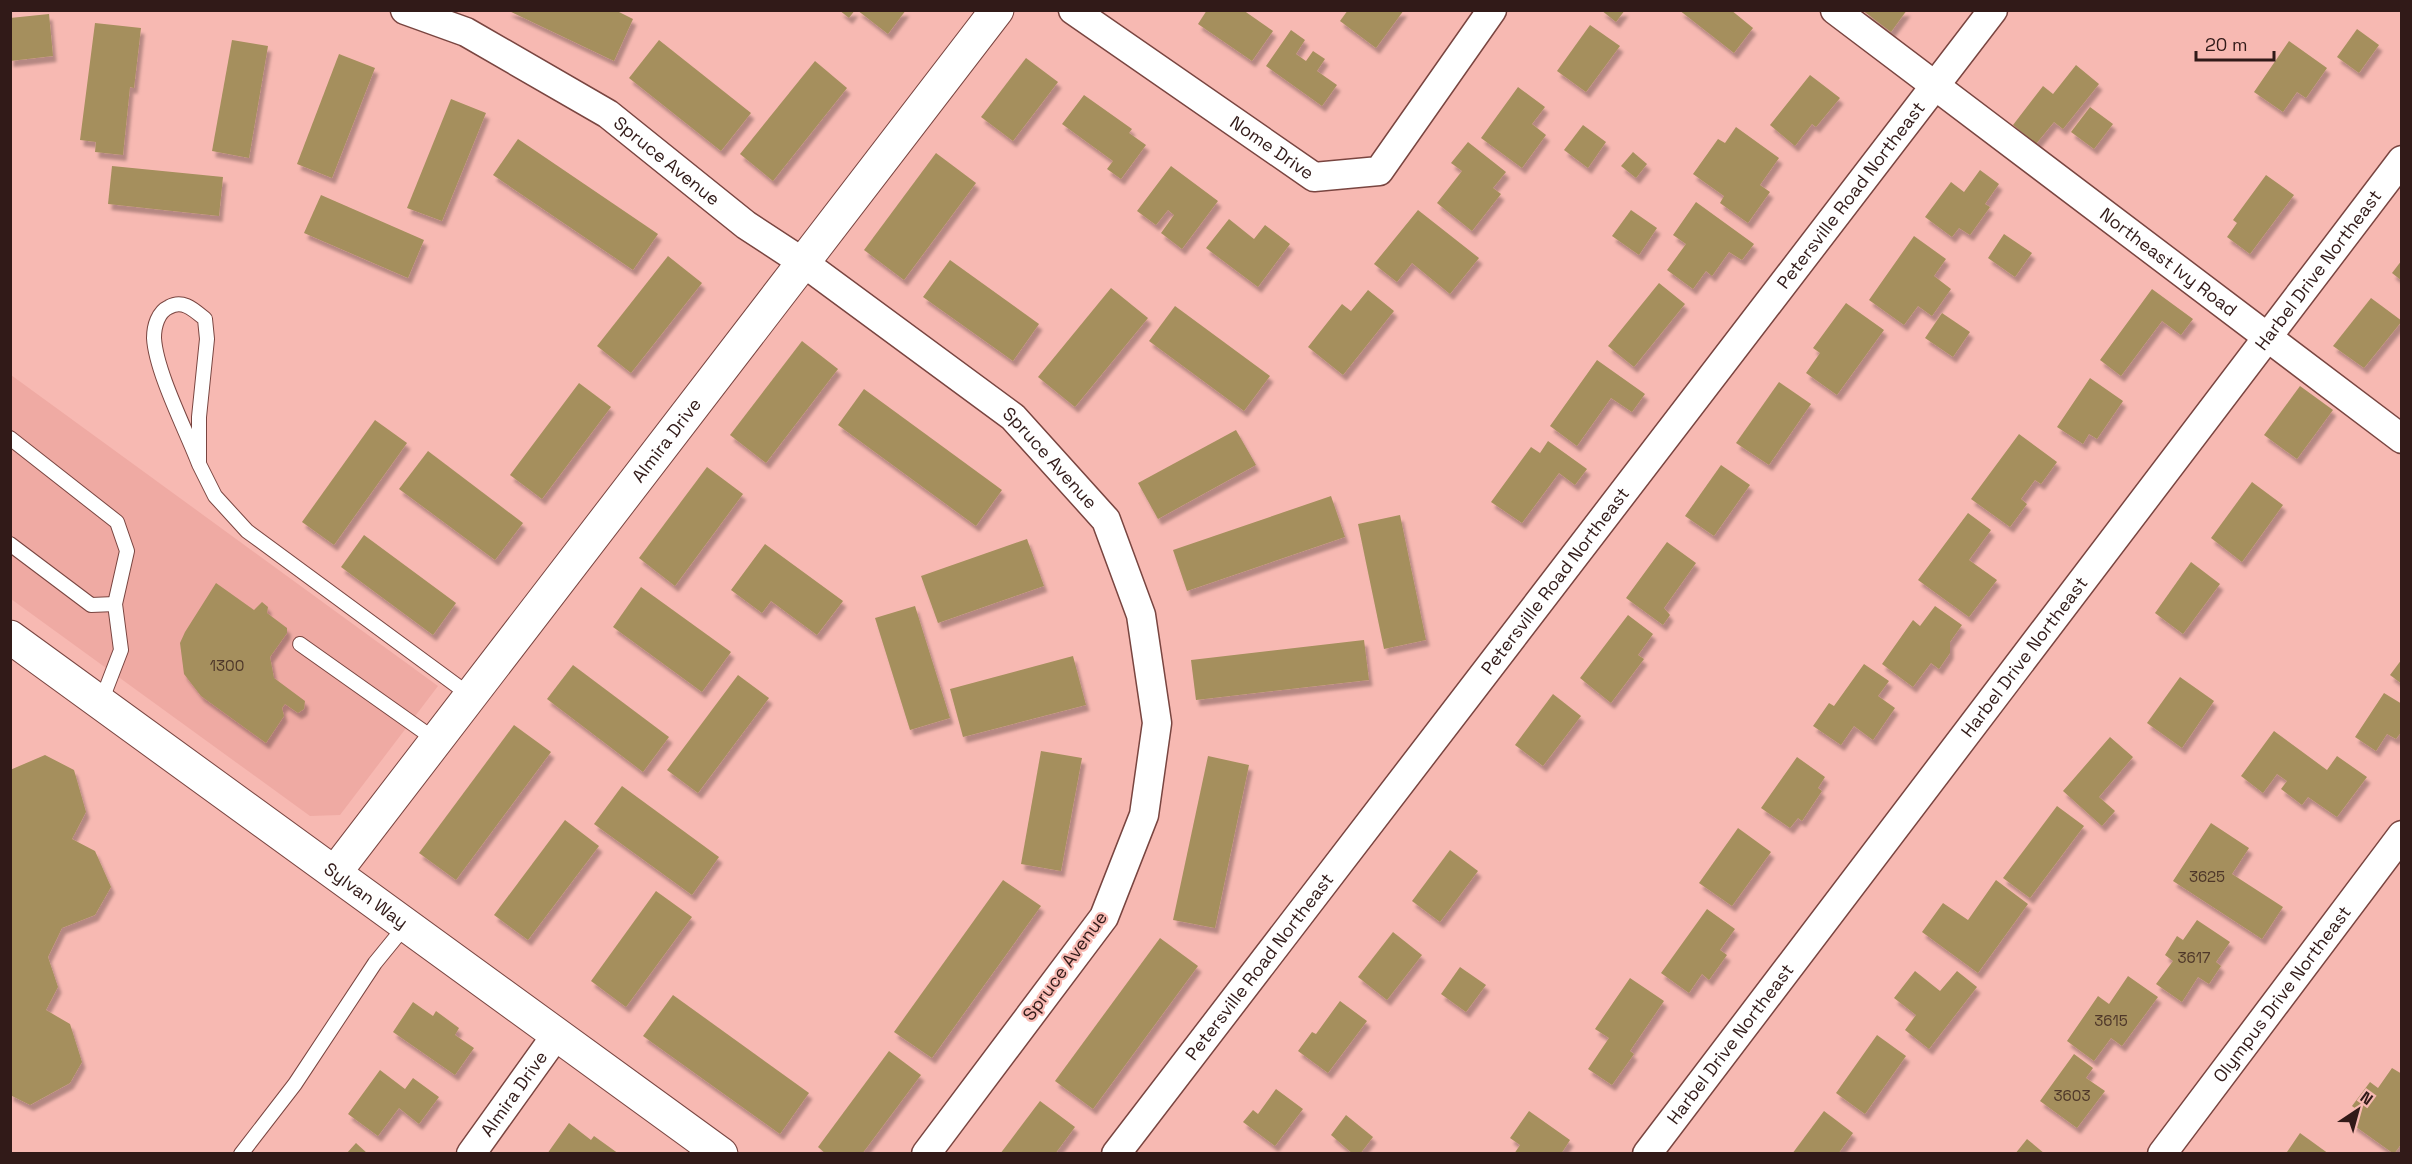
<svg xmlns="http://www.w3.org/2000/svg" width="2412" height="1164" viewBox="0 0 2412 1164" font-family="'Space Grotesk',sans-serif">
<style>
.built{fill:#efaaa3}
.building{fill:#a58f5d;filter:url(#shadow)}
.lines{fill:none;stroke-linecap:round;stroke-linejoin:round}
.service-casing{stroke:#794540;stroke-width:16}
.minor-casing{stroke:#794540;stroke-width:31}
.tertiary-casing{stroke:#794540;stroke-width:35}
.secondary-casing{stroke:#794540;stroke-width:35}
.service{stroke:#fff;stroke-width:14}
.minor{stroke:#fff;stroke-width:28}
.tertiary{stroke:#fff;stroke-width:33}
.secondary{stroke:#fff;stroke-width:33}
.labels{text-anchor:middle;stroke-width:4.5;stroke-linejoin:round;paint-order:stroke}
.number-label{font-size:15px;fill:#4e3729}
.street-label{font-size:18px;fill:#311a18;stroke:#f7b9b2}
</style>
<defs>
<filter id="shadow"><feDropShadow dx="3.5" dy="6" stdDeviation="1.5" flood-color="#0004"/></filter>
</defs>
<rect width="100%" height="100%" fill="#f7b9b2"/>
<!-- built -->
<polygon class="built" points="11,375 438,686 340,815 310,816 11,599"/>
<!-- building -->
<g class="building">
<polygon points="507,10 615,10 633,19 614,61"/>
<polygon points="839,10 855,10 849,18"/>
<polygon points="857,10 906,10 888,34"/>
<polygon points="1207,10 1243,10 1273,31 1252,61 1198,24"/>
<polygon points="1348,10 1404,10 1376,48 1340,21"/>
<polygon points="1601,10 1625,10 1616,22"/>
<polygon points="1679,10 1731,10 1753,28 1734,53"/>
<polygon points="1862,10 1907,10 1891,32"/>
<polygon points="49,14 53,56 10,61 10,18"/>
<polygon points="95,23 141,28 134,88 130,87 123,155 95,152 96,142 80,140"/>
<polygon points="1590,25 1620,46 1586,92 1557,71"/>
<polygon points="2357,29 2379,45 2359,73 2337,57"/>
<polygon points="1291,30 1305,40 1296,54 1306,61 1313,51 1325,59 1317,71 1337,85 1322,106 1266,66"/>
<polygon points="232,40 268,46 249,158 212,151"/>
<polygon points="659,40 751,113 721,151 629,78"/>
<polygon points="2289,41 2327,68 2306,98 2297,92 2283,112 2254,92"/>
<polygon points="339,54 375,68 332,178 297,164"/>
<polygon points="1026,58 1058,82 1013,141 981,117"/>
<polygon points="815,61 847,88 773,181 740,154"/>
<polygon points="2076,65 2099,84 2063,129 2054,122 2036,144 2013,125 2043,86 2053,94"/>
<polygon points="1810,75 1840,98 1816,127 1812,124 1795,146 1770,125"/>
<polygon points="1518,87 1545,107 1532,124 1546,135 1522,168 1481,138"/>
<polygon points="1084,95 1132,129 1129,133 1146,145 1121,179 1107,169 1113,161 1062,124"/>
<polygon points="451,99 486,113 442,221 407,208"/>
<polygon points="2090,107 2113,124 2094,149 2071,132"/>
<polygon points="1583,125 1606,142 1588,168 1564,150"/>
<polygon points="1736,127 1779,158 1760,185 1770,192 1748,223 1720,203 1724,196 1693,174 1718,139 1725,143"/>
<polygon points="518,139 658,234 633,270 493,175"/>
<polygon points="1468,142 1506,172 1493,188 1501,194 1472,231 1437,203 1462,171 1451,163"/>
<polygon points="1633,152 1647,164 1636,178 1621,166"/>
<polygon points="936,153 976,183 904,280 864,250"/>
<polygon points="112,166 223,177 219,216 108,204"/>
<polygon points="1171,166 1218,201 1182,249 1161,233 1174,215 1168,210 1156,225 1137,211"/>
<polygon points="1980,170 1999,184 1985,204 1990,207 1970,235 1959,228 1952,237 1925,217 1951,182 1964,192"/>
<polygon points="2266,175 2294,195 2250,254 2227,237 2237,223 2233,220"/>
<polygon points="321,195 424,240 408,278 304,233"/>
<polygon points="1696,202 1754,244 1742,260 1729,252 1712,276 1706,271 1693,289 1667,270 1686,244 1673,235"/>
<polygon points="1418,210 1479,258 1450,294 1412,263 1397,282 1374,264"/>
<polygon points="1631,210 1657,228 1639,255 1612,236"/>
<polygon points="1229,219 1254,239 1265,225 1290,244 1258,287 1206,248"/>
<polygon points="2004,234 2032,253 2015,277 1988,258"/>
<polygon points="1914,236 1946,259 1934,276 1951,289 1932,316 1918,306 1904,325 1869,300"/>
<polygon points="668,256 702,283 631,373 597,346"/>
<polygon points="950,260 1039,324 1013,361 923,297"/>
<polygon points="2402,260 2402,281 2392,273"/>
<polygon points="1659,283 1685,304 1634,367 1608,346"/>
<polygon points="1111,288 1148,318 1075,407 1038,377"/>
<polygon points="2152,289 2193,319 2181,335 2162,321 2121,376 2100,360"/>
<polygon points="1368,290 1394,311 1343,375 1308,347 1342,304 1351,311"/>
<polygon points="2371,298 2402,321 2364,368 2333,346"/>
<polygon points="1846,303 1884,330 1837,395 1806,373 1820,353 1813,348"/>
<polygon points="1175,306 1270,376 1244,411 1149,341"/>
<polygon points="1942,313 1970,332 1953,357 1925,338"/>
<polygon points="802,341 838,369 766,463 730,435"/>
<polygon points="1597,360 1645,394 1632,412 1611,398 1577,446 1550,426"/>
<polygon points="2090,378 2123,401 2097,439 2089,434 2083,444 2057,427"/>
<polygon points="1779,382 1811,404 1769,465 1736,443"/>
<polygon points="579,383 611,407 542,499 510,475"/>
<polygon points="2300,386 2333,410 2297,459 2264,435"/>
<polygon points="864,389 1002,490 976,526 838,425"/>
<polygon points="375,420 407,443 334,545 302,522"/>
<polygon points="1236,430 1256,465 1158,519 1138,483"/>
<polygon points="2019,434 2057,462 2041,484 2035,480 2021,499 2027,504 2010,527 1971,499"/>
<polygon points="1548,441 1587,469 1575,485 1559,473 1522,523 1491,502 1531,447 1540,453"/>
<polygon points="428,451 523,523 495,560 399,489"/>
<polygon points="1721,465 1750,485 1714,536 1685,516"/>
<polygon points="707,467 743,494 675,586 639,558"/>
<polygon points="2252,482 2283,505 2242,562 2211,538"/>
<polygon points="1331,496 1345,537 1187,591 1173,550"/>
<polygon points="1968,513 1991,530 1969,560 1997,580 1969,617 1918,580"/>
<polygon points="1400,515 1426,640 1384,649 1358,524"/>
<polygon points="364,535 456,603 433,635 341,567"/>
<polygon points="1027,539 1044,586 938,623 921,576"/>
<polygon points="1667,542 1696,563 1664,608 1670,615 1663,625 1626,598"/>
<polygon points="765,544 843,601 817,635 771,601 762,613 731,590"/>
<polygon points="2191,562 2220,584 2183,634 2155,613"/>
<polygon points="216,583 254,610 262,602 268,607 267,613 287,628 287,633 270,657 274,678 305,701 304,709 298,713 285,704 282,708 284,716 266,743 201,696 184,674 180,643 185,632"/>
<polygon points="641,587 731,652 702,692 613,627"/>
<polygon points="915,606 950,718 910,730 875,618"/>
<polygon points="1935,606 1962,625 1950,642 1950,653 1939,669 1931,663 1913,687 1882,664 1913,620 1920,626"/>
<polygon points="1628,615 1653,634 1638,655 1644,659 1611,703 1580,678"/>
<polygon points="1364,640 1369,680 1196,700 1191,660"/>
<polygon points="1073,656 1086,705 963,737 950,689"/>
<polygon points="2402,659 2402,684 2390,675"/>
<polygon points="1864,664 1889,681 1878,696 1895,708 1873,740 1854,726 1841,745 1813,726 1829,703 1834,706"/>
<polygon points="573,665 669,737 643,772 547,699"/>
<polygon points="738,675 769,698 698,793 667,770"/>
<polygon points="2180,677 2214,701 2182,748 2147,723"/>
<polygon points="2384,693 2402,704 2402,731 2396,739 2387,734 2376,751 2355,737"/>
<polygon points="1553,694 1581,716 1543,766 1515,745"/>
<polygon points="514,725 551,752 456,880 419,853"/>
<polygon points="2274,731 2327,770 2337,756 2367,777 2337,817 2308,797 2302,805 2281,789 2287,781 2277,774 2263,793 2241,776"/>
<polygon points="2110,737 2133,757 2099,797 2115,811 2102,826 2063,791"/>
<polygon points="1041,751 1082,758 1061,871 1021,864"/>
<polygon points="45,755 74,770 86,812 72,839 95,851 111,887 95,915 62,928 48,957 58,987 46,1010 70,1024 82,1062 70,1083 30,1105 10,1095 10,770"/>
<polygon points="1208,756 1249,765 1215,928 1173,920"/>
<polygon points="1797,757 1825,777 1818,788 1822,791 1802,821 1798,818 1790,828 1761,808"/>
<polygon points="622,786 719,857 692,895 594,824"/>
<polygon points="2057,806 2084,826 2030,898 2003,878"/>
<polygon points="565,820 599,846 528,940 494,915"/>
<polygon points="2211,823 2249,848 2232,874 2283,907 2262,939 2173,881"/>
<polygon points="1738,828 1771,852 1732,906 1699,883"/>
<polygon points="1450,850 1478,871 1440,922 1412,901"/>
<polygon points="1003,880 1041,906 932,1058 894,1032"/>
<polygon points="1996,880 2028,904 1978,973 1922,932 1943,903 1968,920"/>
<polygon points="656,891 692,917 626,1007 591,981"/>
<polygon points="1707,909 1735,929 1720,950 1727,955 1709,980 1702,974 1689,993 1661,973"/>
<polygon points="2197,920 2230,942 2216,962 2221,966 2209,984 2198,977 2182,1002 2156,984 2173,961 2165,955 2177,936 2183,940"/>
<polygon points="1393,932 1422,955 1387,1000 1358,977"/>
<polygon points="1160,938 1198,966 1093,1109 1055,1081"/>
<polygon points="1460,967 1486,985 1466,1012 1441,994"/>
<polygon points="1915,971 1940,991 1957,971 1977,987 1929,1049 1905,1030 1916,1015 1894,998"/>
<polygon points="2128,976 2158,997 2122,1046 2111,1038 2094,1061 2067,1041 2098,996 2109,1004"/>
<polygon points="1630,978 1664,1001 1630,1051 1634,1054 1612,1085 1588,1069 1609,1038 1595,1029"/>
<polygon points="673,995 809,1093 780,1134 643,1036"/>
<polygon points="1340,1001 1367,1021 1328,1073 1298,1051 1312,1032 1316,1034"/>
<polygon points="413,1002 433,1016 436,1011 459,1028 455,1035 474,1048 455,1075 393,1032"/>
<polygon points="1877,1035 1906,1056 1865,1114 1836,1093"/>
<polygon points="889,1051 921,1075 862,1154 826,1154 818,1147"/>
<polygon points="2074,1054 2093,1068 2086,1078 2105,1091 2077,1128 2040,1101"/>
<polygon points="2392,1068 2402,1074 2402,1143 2394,1154 2352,1124 2360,1112 2352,1106 2370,1082 2378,1088"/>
<polygon points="380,1070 405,1089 413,1078 439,1097 419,1124 399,1108 378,1136 348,1114"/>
<polygon points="1276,1089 1303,1109 1275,1146 1243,1122 1253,1110 1258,1114"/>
<polygon points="1040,1101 1075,1127 1055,1154 1000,1154"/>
<polygon points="1529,1111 1570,1140 1561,1154 1514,1154 1520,1145 1510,1138"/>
<polygon points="1824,1111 1853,1133 1838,1154 1792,1154"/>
<polygon points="1346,1115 1373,1137 1360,1154 1353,1154 1331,1135"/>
<polygon points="569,1123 591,1140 594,1136 619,1154 547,1154"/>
<polygon points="2300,1133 2329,1154 2289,1154 2287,1152"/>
<polygon points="2027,1139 2045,1154 2015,1154"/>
<polygon points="356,1143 368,1154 346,1154"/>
</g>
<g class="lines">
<!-- service casing -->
<g class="service-casing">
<g id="service">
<polyline points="10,438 117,522 127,551 115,604 121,650 101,702"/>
<path d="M 199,464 C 186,430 156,372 154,338 C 154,326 158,312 169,307 C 183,299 194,310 205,319 L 207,339 L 199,417 L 199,464 L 215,496 L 247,531 L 471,696"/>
<polyline points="10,544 91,605 115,604"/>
<polyline points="300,644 437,741"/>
<polyline points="241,1154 295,1084 375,963 406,925"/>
</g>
</g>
<!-- minor casing -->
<g class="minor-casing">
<g id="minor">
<path id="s1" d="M 405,10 L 466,32 L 608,114 L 746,225 L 804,263 L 1013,417 L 1106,520 L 1141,615 L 1157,723 L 1144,815 L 1104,917 L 926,1154"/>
<path id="s2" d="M 1073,10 L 1314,177 L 1379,171 L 1492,10"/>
<path id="s3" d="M 1835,10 L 2402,439"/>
<path id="s4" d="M 471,1154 L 557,1034"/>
<path id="s5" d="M 1116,1154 L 1993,10"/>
<path id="s6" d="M 1647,1154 L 2402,160"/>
<path id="s7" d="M 2162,1154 L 2402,835"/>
</g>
</g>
<!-- tertiary casing -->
<g class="tertiary-casing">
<g id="tertiary">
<path id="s8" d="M 336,871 L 997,10"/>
</g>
</g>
<!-- secondary casing -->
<g class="secondary-casing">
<g id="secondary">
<path id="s9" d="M 10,637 L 721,1154"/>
</g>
</g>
<!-- service -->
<use href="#service" class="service"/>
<!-- minor -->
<use href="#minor" class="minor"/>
<!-- tertiary -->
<use href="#tertiary" class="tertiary"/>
<!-- secondary -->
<use href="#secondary" class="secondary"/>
</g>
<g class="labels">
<!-- number labels -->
<g class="number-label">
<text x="227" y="671">1300</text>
<text x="2207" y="882">3625</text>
<text x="2194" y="963">3617</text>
<text x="2111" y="1026">3615</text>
<text x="2072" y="1101">3603</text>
</g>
<!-- street labels -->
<g class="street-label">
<text dy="6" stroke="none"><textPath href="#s2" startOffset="242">Nome Drive</textPath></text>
<text dy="6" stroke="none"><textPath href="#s1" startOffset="304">Spruce Avenue</textPath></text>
<text dy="6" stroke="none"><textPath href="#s5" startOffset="1208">Petersville Road Northeast</textPath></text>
<text dy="6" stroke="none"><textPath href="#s3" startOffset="418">Northeast Ivy Road</textPath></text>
<text dy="6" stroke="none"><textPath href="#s6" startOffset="1110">Harbel Drive Northeast</textPath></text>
<text dy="6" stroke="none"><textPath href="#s8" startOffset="543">Almira Drive</textPath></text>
<text dy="6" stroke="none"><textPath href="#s1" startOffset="790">Spruce Avenue</textPath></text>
<text dy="6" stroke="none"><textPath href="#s5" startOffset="722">Petersville Road Northeast</textPath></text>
<text dy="6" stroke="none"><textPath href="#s6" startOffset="624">Harbel Drive Northeast</textPath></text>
<text dy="6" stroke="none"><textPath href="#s9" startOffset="440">Sylvan Way</textPath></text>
<text transform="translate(1065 966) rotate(-54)" y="6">Spruce Avenue</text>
<text dy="6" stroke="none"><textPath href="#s5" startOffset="236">Petersville Road Northeast</textPath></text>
<text dy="6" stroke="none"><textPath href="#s7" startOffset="200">Olympus Drive Northeast</textPath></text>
<text dy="6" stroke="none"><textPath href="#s6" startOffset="138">Harbel Drive Northeast</textPath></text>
<text dy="6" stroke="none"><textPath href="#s4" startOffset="74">Almira Drive</textPath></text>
</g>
</g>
<!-- border -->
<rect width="2412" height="1164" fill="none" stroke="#311a18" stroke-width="24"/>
<!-- north arrow -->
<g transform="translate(2358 1110) rotate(36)" stroke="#f7b9b2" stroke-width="4.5" paint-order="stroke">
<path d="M0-4.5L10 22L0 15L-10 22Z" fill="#311a18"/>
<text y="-9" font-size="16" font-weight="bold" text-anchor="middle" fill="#311a18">N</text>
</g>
<!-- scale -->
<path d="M2196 51v9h78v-9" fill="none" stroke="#311a18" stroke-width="3"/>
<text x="2205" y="51" font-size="18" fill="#311a18" stroke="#f7b9b2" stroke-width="4.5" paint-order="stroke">20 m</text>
</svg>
